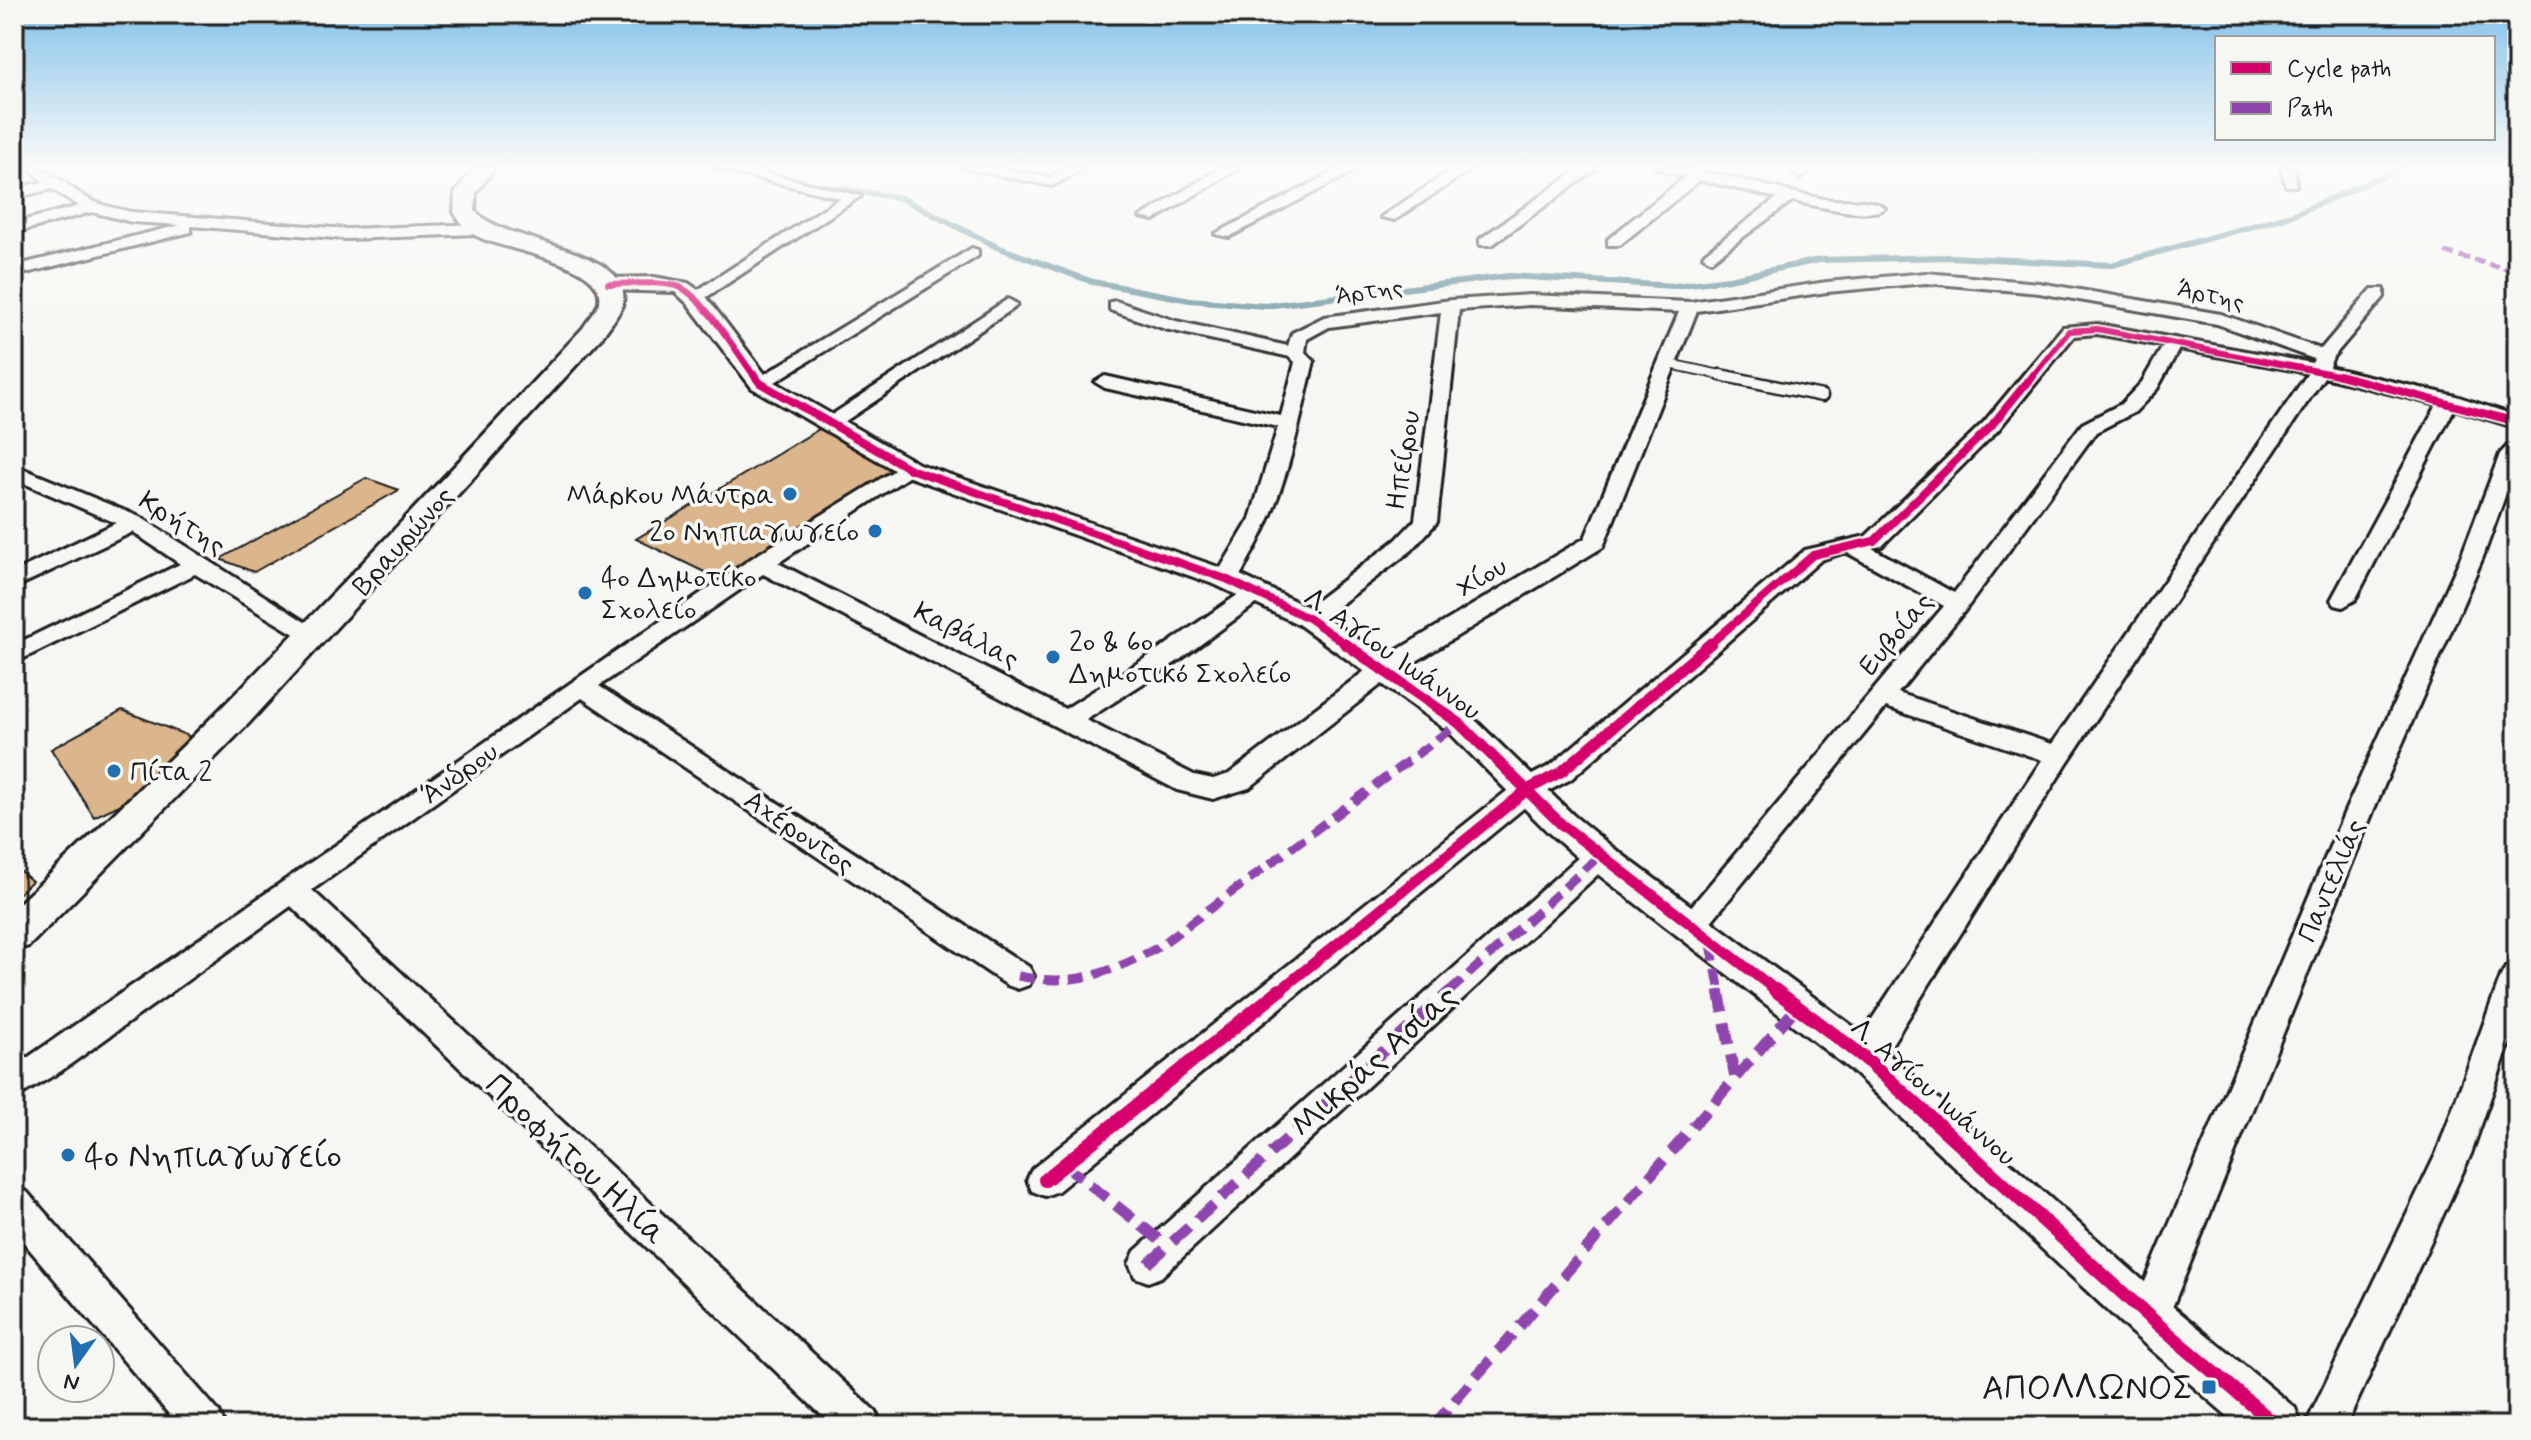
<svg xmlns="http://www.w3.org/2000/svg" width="2531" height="1440" viewBox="0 0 2531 1440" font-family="Mynerve,sans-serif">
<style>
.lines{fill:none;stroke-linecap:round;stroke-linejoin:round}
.stream{stroke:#5e8b98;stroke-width:6}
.building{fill:#dbb68c;stroke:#1c1c1c;stroke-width:2}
.service-far1-casing{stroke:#1c1c1c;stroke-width:12}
.service-casing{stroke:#1c1c1c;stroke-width:15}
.minor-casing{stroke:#1c1c1c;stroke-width:6}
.tertiary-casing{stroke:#1c1c1c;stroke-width:6}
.secondary-casing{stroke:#1c1c1c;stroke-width:6}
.service-far1{stroke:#f6f6f2;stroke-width:8}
.service{stroke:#f6f6f2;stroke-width:10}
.minor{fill:#f6f6f2;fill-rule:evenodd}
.tertiary{fill:#f6f6f2;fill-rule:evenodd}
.secondary{fill:#f6f6f2;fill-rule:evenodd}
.quiet-far2{stroke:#8e44ad;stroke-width:5;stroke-dasharray:10 5;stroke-linecap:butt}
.quiet-far1{stroke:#8e44ad;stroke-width:9;stroke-dasharray:17 9;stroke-linecap:butt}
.quiet{stroke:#8e44ad;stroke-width:11;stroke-dasharray:22 11;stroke-linecap:butt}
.cycleway-far3-casing{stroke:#f6f6f2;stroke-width:9}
.cycleway-far2-casing{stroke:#f6f6f2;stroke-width:12}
.cycleway-far1-casing{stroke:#f6f6f2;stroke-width:16}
.cycleway-casing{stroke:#f6f6f2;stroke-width:19}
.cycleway-far3{stroke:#d6006c;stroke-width:6}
.cycleway-far2{stroke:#d6006c;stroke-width:8}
.cycleway-far1{stroke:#d6006c;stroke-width:11}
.cycleway{stroke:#d6006c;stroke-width:14}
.poi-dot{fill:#1f6fb2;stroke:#f6f6f2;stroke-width:3}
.labels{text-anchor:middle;stroke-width:7;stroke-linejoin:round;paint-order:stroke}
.far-street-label{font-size:24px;fill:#1c1c1c;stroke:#f6f6f2}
.street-label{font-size:28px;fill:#1c1c1c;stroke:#f6f6f2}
.poi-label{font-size:28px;fill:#1c1c1c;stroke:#f6f6f2;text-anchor:start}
.near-street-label{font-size:34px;fill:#1c1c1c;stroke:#f6f6f2}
.near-poi-label{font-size:34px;fill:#1c1c1c;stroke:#f6f6f2;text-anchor:start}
</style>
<rect width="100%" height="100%" fill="#f6f6f2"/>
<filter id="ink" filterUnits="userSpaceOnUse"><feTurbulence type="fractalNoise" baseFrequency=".0125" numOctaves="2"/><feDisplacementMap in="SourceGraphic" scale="16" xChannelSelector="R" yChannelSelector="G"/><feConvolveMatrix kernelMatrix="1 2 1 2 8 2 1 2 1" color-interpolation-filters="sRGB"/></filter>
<g filter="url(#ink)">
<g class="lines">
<!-- stream -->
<polyline class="stream" points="803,183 901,198 997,247 1093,282 1190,300 1265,306 1509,276 1674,286 1729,279 1819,260 1949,257 2112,265 2292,215 2402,168"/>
</g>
<!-- building -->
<g class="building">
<polygon points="831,422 910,469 725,582 636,539"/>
<polygon points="366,478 399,490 254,572 220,559"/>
<polygon points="122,710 191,737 145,793 94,817 51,749"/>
<polygon points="14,866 32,881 14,898"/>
</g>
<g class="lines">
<!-- service-far1 casing -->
<g class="service-far1-casing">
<polyline id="service-far1" points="1665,363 1730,377"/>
</g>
<!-- service casing -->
<g class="service-casing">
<polyline id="service" points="1720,375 1822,396"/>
</g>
<!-- minor casing -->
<g class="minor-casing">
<g id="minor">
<path d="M 29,168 C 55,168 71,192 95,202 C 106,207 120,209 132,212 L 347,229 L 477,224 L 485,229 L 477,234 L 347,239 L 191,226 L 191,232 L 14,276 L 14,266 L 180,225 L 132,222 L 92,212 L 14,233 L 14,223 L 79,206 L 52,189 L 14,198 L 14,188 L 44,182 Z"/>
<polygon points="715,168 745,168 861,196 696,304 687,299 690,295 840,198"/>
<polygon points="963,168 999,168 1050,177 1066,168 1085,168 1052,186"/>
<polygon points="1221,168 1239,168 1154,220 1140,217"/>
<polygon points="1341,168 1360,168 1229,237 1215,234"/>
<polygon points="1455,168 1473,168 1395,220 1381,217"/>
<polygon points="1580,168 1597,168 1492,245 1480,245 1480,239"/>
<path d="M 1656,168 C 1714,168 1769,189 1825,199 C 1842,202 1872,197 1885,208 C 1870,220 1812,205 1792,201 L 1711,261 L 1703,256 L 1705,253 L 1777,198 L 1700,180 L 1620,245 L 1608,245 L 1608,239 L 1685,177 Z"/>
<polygon points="1797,168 1812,168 1801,178 1794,174"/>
<polygon points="2281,168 2295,168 2296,186 2286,186"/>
<polygon points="972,248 978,250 978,256 767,387 760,389 750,383"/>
<path d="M 1926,273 L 2039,283 L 2221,314 L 2321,349 L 2372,289 L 2384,289 L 2384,297 L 2333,357 L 2329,367 L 2456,396 L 2517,416 L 2517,428 L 2454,409 L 2355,600 L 2343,607 L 2335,605 L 2331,600 L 2437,405 L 2324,377 L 2067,763 L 1877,1068 L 1865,1072 L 1853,1068 L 1849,1058 L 1853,1048 L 2042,760 L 1886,707 L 1700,935 L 1689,939 L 1678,935 L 1674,927 L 1944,606 L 1846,552 L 1821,560 L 1571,779 L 1537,797 L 1058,1191 L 1045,1196 L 1032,1191 L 1027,1180 L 1032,1169 L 1517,783 L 1551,765 L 1805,550 L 1866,536 L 1984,422 L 2063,327 L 2097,324 L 2312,363 L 2314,359 L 2217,324 L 2039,293 L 1926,283 L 1827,292 L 1697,311 L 1603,547 L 1392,676 L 1249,788 L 1213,799 L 1177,790 L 763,574 L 599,686 L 1029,967 L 1034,976 L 1029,985 L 1018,989 L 1007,985 L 582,698 L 312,890 L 876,1412 L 882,1426 L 833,1426 L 291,906 L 61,1071 L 14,1099 L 14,1067 L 752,558 L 903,465 L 910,463 L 920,469 L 778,563 L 1065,709 L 1160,649 L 1249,587 L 1265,587 L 1269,592 L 1265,597 L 1178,661 L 1086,720 L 1194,775 L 1213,779 L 1229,774 L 1374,664 L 1585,538 L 1679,312 L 1530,305 L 1459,310 L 1437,522 L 1412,550 L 1316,623 L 1300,623 L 1296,618 L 1300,613 L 1396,540 L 1415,520 L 1441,312 L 1329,327 L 1307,339 L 1305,352 L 1314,361 C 1297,432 1286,495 1249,559 C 1243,570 1239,583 1226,586 L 1214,579 L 1250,519 L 1278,427 L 1105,388 L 1095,382 L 1105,376 L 1281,416 L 1295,362 L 1290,357 L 1165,329 L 1110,310 L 1110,302 L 1116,301 L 1176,321 L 1288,346 L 1292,333 L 1324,317 L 1451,300 L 1530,295 L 1690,302 L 1827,282 ZM 2097,334 L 2163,346 L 2142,382 L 2121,404 L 2082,424 L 1954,593 L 1872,548 L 1882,546 L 1998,430 L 2074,336 ZM 2179,349 L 2308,373 L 2052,744 L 1898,693 L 1966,609 L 2096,432 L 2135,412 L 2157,389 Z"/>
<polygon points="1008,299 1017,304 1014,308 838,426 831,428 821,422"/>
<polygon points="2517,441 2517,463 2483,557 2374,809 2163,1330 2149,1336 2135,1330 2130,1317 2346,809 2461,557 2500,454 2510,443"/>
<polygon points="14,465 142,518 327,636 315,644 306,641 195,574 14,663 14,645 180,564 133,532 14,588 14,572 116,523 14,479"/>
<polygon points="1599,845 1609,848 1613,856 1609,864 1161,1277 1148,1282 1135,1277 1129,1264 1135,1251 1589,848"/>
<polygon points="2517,963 2517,1022 2471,1154 2346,1426 2305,1426 2437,1152 2501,976 2506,967"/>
<polygon points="14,1187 27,1192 219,1412 225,1426 179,1426 14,1231"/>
</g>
</g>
<!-- tertiary casing -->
<g class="tertiary-casing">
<polygon id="tertiary" points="654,277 688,283 704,294 768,378 919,464 1236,573 1318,612 1470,715 1573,815 1612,847 1879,1046 2166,1301 2295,1408 2302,1426 2239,1426 2132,1333 1851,1070 1586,865 1549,833 1448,731 1298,624 1216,585 901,474 752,388 688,304 675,292 608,290 598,284 608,278"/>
</g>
<!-- secondary casing -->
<g class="secondary-casing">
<path id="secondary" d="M 474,168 L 495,168 L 476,193 L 475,211 C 504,245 632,247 623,302 C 621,313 608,328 601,338 L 249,723 L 29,946 L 14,950 L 14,908 C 213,724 399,527 583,328 C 588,320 597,311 599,302 C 607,259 496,252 470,232 C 463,227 458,219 454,212 L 455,193 Z"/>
</g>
<!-- service-far1 -->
<use href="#service-far1" class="service-far1"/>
<!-- service -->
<use href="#service" class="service"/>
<!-- minor -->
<use href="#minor" class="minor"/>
<!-- tertiary -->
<use href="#tertiary" class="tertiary"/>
<!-- secondary -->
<use href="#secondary" class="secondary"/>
<!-- quiet-far2 -->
<polyline class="quiet-far2" points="2445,252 2517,272"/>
<!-- quiet-far1 -->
<g class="quiet-far1">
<polyline points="1711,944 1720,992"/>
<path d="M 1018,976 C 1075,987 1107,974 1157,948 L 1459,723"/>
<polyline points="1449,992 1599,856"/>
</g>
<!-- quiet -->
<g class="quiet">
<polyline points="1719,990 1735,1079"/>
<polyline points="1064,1164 1167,1246"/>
<polyline points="1148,1264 1451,990"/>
<polyline points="1433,1426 1796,1008"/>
</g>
<!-- cycleway-far3 casing -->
<g class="cycleway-far3-casing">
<g id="cycleway-far3">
<path d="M 608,284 C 631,284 655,281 677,286 C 701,293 739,356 755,377"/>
<polyline points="2032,377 2069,331 2097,329 2348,377"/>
</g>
</g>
<!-- cycleway-far2 casing -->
<g class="cycleway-far2-casing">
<g id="cycleway-far2">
<polyline points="754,375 760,383 910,469 1226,579 1308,618 1347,645"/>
<polyline points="2339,375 2517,422"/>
<polyline points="1709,645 1813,555 1874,541 1991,426 2033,375"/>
</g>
</g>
<!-- cycleway-far1 casing -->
<g class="cycleway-far1-casing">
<g id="cycleway-far1">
<polyline points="1344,643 1459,723 1561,824 1778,992"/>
<polyline points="1278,992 1527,790 1561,772 1711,643"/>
</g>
</g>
<!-- cycleway casing -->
<g class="cycleway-casing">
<g id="cycleway">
<polyline points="1775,990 1865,1058 2149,1317 2277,1426"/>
<polyline points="1045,1180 1280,990"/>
</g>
</g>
<!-- cycleway-far3 -->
<use href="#cycleway-far3" class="cycleway-far3"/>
<!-- cycleway-far2 -->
<use href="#cycleway-far2" class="cycleway-far2"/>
<!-- cycleway-far1 -->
<use href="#cycleway-far1" class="cycleway-far1"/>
<!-- cycleway -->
<use href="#cycleway" class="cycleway"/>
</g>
</g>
<!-- sky -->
<linearGradient id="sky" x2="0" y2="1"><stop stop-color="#82c1e9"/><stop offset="0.45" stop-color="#fbfbf9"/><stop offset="1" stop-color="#fbfbf9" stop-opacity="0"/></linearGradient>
<rect width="2531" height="370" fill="url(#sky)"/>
<!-- markers -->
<g class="poi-dot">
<circle cx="790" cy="494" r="8"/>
<circle cx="875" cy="531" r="8"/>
<circle cx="585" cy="593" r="8"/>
<circle cx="1053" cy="657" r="8"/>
<circle cx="114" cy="771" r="8"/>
<circle cx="68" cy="1155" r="8"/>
<rect x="2201" y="1379" width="16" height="16" rx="4"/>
</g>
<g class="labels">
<!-- far-street labels -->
<g class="far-street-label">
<text transform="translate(1369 291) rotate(-8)" y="8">Άρτης</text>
<text transform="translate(2211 295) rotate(13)" y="8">Άρτης</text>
</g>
<!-- street labels -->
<g class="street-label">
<text transform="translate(1402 460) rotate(-81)" y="10">Ηπείρου</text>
<text transform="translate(183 522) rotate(32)" y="10">Κρήτης</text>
<text transform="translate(402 540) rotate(-48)" y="10">Βραυρώνος</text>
<text transform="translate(1481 576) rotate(-31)" y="10">Χίου</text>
<text transform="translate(1895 633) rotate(-50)" y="10">Ευβοίας</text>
<text transform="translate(967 634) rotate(27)" y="10">Καβάλας</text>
<text transform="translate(1393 653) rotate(35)" y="10">Λ. Αγίου Ιωάννου</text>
<text transform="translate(459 772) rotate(-35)" y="10">Άνδρου</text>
<text transform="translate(800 831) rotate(34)" y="10">Αχέροντος</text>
<text transform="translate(2330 880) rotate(-67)" y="10">Παντελιάς</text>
<text transform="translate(1934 1091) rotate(41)" y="10">Λ. Αγίου Ιωάννου</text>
</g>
<!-- poi labels -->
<g class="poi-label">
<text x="774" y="504" text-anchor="end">Μάρκου Μάντρα</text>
<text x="859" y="541" text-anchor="end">2ο Νηπιαγωγείο</text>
<text x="601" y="587">4ο Δημοτίκο<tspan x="601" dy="32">Σχολείο</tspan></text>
<text x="1069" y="651">2ο &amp; 6ο<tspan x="1069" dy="32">Δημοτικό Σχολείο</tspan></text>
<text x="130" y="781">Πίτα 2</text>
</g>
<!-- near-street labels -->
<g class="near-street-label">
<text transform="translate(1373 1060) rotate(-42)" y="12">Μικράς Ασίας</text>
<text transform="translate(577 1158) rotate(43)" y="12">Προφήτου Ηλία</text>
</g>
<!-- near-poi labels -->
<g class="near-poi-label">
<text x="84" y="1167">4ο Νηπιαγωγείο</text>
<text x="2193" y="1399" text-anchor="end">ΑΠΟΛΛΩΝΟΣ</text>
</g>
</g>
<!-- margin -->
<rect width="2531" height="1440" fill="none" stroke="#f6f6f2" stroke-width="48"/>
<rect x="24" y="24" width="2483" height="1392" fill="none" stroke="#1c1c1c" stroke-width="3" filter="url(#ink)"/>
<!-- legend -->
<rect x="2215" y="36" width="280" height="104" fill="#f6f6f2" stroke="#9f9f9c" stroke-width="2"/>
<rect x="2231" y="62" width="40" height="12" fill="#d6006c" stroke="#9f9f9c" stroke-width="2"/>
<text x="2287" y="76" font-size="24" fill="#1c1c1c">Cycle path</text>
<rect x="2231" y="102" width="40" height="12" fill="#8e44ad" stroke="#9f9f9c" stroke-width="2"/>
<text x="2287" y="116" font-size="24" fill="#1c1c1c">Path</text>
<!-- north arrow -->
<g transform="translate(76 1364) rotate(194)"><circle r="38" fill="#f6f6f2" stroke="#9f9f9c" stroke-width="2"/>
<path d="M0-6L14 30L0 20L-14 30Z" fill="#1f6fb2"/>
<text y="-12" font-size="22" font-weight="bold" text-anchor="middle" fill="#1c1c1c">N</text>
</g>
</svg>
